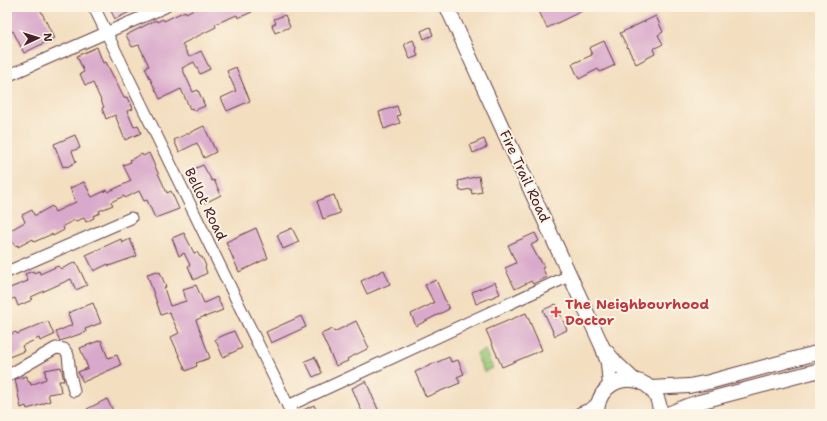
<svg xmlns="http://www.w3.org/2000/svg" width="827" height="421" viewBox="0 0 827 421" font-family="'Shantell Sans',sans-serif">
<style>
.green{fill:#97c675;stroke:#707250}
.building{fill:#d9a9cb}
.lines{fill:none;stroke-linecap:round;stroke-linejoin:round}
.minor-casing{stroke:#633c41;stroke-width:13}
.major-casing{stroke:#633c41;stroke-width:16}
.minor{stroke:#fff;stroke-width:11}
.major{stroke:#fff;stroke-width:14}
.health-dot{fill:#e0444e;stroke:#fcf5e5;stroke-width:1.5}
.labels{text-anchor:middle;stroke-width:4;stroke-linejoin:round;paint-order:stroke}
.street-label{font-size:14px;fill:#4a1f2b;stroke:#fcf5e5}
.health-label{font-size:14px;font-weight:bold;fill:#be3a42;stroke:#fcf5e5;text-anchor:start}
</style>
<rect width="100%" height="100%" fill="#fcf5e5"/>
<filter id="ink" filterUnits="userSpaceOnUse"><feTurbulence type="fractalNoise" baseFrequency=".025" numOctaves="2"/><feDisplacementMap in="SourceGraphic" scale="8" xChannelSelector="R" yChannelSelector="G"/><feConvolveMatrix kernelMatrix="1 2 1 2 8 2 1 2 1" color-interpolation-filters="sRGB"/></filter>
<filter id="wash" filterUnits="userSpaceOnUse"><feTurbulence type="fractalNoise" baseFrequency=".012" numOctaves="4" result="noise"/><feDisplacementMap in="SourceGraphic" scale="16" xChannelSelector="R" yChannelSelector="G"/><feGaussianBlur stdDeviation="0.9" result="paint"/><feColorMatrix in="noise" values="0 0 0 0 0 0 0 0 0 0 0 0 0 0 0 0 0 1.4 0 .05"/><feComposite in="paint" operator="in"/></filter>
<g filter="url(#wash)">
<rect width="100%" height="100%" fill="#f3dec0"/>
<!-- green -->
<polygon class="green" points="485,350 493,368 484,372 476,354"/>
<g id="blocks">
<!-- building -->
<g class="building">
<polygon points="7,7 39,7 54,38 24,53 13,31 7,34"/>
<polygon points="109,7 140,7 115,19"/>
<polygon points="198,7 250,7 252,12 238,18 237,15 215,24 216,27 182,44 189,57 201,51 210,69 200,74 194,62 182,68 193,92 198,90 205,106 193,111 192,108 190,109 181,89 160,99 145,68 149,66 139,45 132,47 126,35 156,20 157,22 163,19 164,21 185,11 186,13"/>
<polygon points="543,7 590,7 547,28 538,9"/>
<polygon points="285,15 290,27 275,33 272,25 276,23 274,19"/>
<polygon points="656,16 663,32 658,35 663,44 653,49 655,54 636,64 620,33"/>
<polygon points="430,27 433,35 424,39 421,31"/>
<polygon points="413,40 417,50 416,51 418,56 410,59 404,44"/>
<polygon points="604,41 615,65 600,72 598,69 579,79 572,64 592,55 589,48"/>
<polygon points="97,47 103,63 106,62 124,98 127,97 129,102 130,101 133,109 127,111 134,127 138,125 141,133 125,140 115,115 106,119 102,108 104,107 93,83 85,85 80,74 84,72 77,56"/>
<polygon points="236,67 250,101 227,111 221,98 236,91 227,71"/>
<polygon points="397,106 400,115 397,116 400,123 384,129 379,112"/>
<polygon points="204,126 216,152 204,158 197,143 179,152 174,140"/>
<polygon points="75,135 80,148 72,151 76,162 67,167 66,166 63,167 54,144"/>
<polygon points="484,139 487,147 473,153 470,145"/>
<polygon points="149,153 167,193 171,191 179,209 155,218 147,200 144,201 139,191 125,198 124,196 111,202 113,205 99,211 100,213 93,216 94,218 86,222 84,218 76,221 75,220 63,226 64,230 53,236 52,234 34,242 33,239 18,247 18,245 15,246 7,232 25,222 22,215 32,210 34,215 36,215 52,206 55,212 76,202 70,188 84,182 92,197 107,190 108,192 131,181 123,165 131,162 130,160 142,154 143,156"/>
<polygon points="203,165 212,181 214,180 221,195 205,203 196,185 194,186 190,179 192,178 189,171"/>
<polygon points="479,176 482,192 472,194 471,189 460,191 458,181"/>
<polygon points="334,195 340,213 323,219 317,201"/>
<polygon points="256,228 268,258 239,272 226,242"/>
<polygon points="292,228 299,242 283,249 277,235"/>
<polygon points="184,233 194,253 197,252 200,257 202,257 206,266 205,267 207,273 194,280 188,266 190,265 184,253 179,256 172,238"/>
<polygon points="535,233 539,241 531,245 538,258 539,258 544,267 542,268 547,277 533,284 531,281 515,289 505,268 516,263 508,245"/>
<polygon points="121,239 122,243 130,239 137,256 109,266 108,264 94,271 86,255"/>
<polygon points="76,262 87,285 76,290 71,279 31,297 32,300 18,306 15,298 7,301 7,289 28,281 25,274 33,271 34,273 39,271 40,274 58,266 61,269"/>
<polygon points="384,270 390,284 367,294 361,281"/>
<polygon points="157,271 158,273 160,272 166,287 164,288 170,306 186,301 183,289 196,285 204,303 217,297 223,310 205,317 205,316 196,320 210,358 196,363 197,366 186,371 171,337 179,333 169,312 161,315 147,274"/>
<polygon points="436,280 449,309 416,326 411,314 434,303 425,285"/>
<polygon points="495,282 500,294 476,304 472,292"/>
<polygon points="93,303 101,323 85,329 86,332 60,341 56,332 72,325 68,313"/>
<polygon points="556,304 567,330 555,336 543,310"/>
<polygon points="526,313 542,350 502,367 486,330"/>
<polygon points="301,316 306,327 271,343 266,332"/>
<polygon points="48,321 54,335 40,341 39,338 22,346 24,351 7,358 7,335 16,332 17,334"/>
<polygon points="356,321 369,348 347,359 348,361 336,366 321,334 333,329 334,332"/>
<polygon points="234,331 242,348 223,357 215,339"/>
<polygon points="101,340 108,358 117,355 121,365 83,382 78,372 88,368 80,348"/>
<polygon points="315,357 322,373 313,377 305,361"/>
<polygon points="449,357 451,362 458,360 464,374 457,377 460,383 426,397 415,372"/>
<polygon points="61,367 64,381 59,381 61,392 48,394 50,401 34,407 27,409 26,406 21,408 15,379 27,376 28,382 30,382 31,385 46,379 45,370"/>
<polygon points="366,381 379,412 374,414 363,414 352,388"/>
<polygon points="107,399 113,411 106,414 90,414 87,409"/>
<polygon points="314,405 318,414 299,414 299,412"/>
</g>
</g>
</g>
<g filter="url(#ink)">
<use href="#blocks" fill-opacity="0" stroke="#633c41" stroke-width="1"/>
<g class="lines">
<!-- minor casing -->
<g class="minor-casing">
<g id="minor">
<polyline points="94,7 292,414"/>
<polyline points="7,76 165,7"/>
<polyline points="7,272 131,218"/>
<polyline points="7,376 56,348 64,349 68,355 70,374 74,391"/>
<polyline points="288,406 571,275"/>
</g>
</g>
<!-- major casing -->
<g class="major-casing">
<g id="major">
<polyline points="447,7 602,346 608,363 610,386"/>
<polyline points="606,351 615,362 634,380"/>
<polyline points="650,388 689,386 709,382 820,352"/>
<polyline points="581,414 591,410 598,404"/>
<path d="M 597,414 C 597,369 660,368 660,414"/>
<polyline points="668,414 687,406 699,402 820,370"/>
</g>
</g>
<!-- minor -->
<use href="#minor" class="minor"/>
<!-- major -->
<use href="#major" class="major"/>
</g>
</g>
<!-- markers -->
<path class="health-dot" d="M554 306h4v4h4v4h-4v4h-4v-4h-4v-4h4z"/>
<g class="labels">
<!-- street labels -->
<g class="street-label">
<text transform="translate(525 176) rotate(65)" y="5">Fire Trail Road</text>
<text transform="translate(206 204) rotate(64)" y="5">Bellot Road</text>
</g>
<!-- health labels -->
<g class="health-label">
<text x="565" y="309">The Neighbourhood<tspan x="565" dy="16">Doctor</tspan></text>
</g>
</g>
<!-- margin -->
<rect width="827" height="421" fill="none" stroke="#fcf5e5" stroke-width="24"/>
<!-- north arrow -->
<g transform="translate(38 38) rotate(86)" stroke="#fcf5e5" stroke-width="3" paint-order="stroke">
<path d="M0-3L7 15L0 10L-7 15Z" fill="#4a1f2b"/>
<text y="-6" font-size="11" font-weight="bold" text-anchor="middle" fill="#4a1f2b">N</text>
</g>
</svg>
